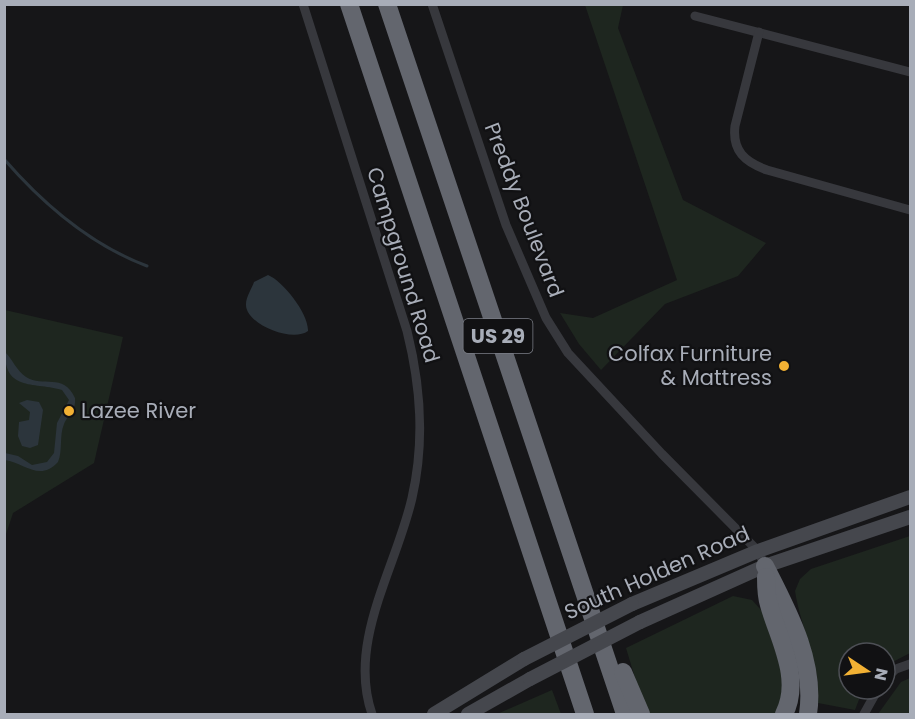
<svg xmlns="http://www.w3.org/2000/svg" width="915" height="719" viewBox="0 0 915 719" font-family="Poppins,sans-serif">
<style>
.green{fill:#1e261f}
.water{fill:#2c353c}
.lines{fill:none;stroke-linecap:round;stroke-linejoin:round}
.stream{stroke:#2c353c;stroke-width:3}
.minor{stroke:#37383d;stroke-width:9}
.secondary{stroke:#45474d;stroke-width:14}
.motorway{stroke:#63666e;stroke-width:18}
.secondary-bridge{stroke:#45474d;stroke-width:14}
.poi-dot{fill:#f2b134;stroke:#111113;stroke-width:2}
.labels{text-anchor:middle;stroke-width:4.5;stroke-linejoin:round;paint-order:stroke}
.shield{fill:#111113;stroke:#7b7e86;stroke-width:1.5}
.shield-label{font-size:20px;font-weight:bold;fill:#a8adb8}
.street-label{font-size:21px;fill:#a8adb8;stroke:#111113}
.poi-label{font-size:21px;fill:#a8adb8;stroke:#111113;text-anchor:end}
</style>
<rect width="100%" height="100%" fill="#161618"/>
<!-- green -->
<g class="green">
<polygon points="585,5 623,5 618,28 683,200 766,243 738,276 665,304 601,370 579,344 560,313 593,318 677,280"/>
<polygon points="5,310 123,337 94,463 13,513 5,537"/>
<path d="M 910,536 L 910,653 L 885,666 L 885,653 L 849,653 L 849,689 L 863,689 L 855,710 L 818,703 C 821,663 801,630 795,591 L 800,579 L 811,569 Z"/>
<polygon points="733,596 752,600 762,611 783,674 783,697 777,714 646,714 626,648"/>
<polygon points="910,678 910,714 878,714 901,682"/>
<polygon points="552,690 561,714 497,714"/>
</g>
<!-- water -->
<g class="water">
<path d="M 268,275 C 283,281 309,314 308,331 C 292,343 245,324 246,304 C 246,297 252,288 254,282 Z"/>
<path d="M 5,352 C 13,360 16,370 26,377 C 43,388 63,372 75,398 C 76,411 69,413 64,424 C 59,436 63,450 58,462 C 40,482 24,463 5,460 L 5,453 L 18,456 L 32,465 L 47,462 L 54,453 L 57,423 L 69,400 L 62,390 C 37,382 4,392 5,352 Z"/>
<polygon points="27,400 39,402 43,410 38,445 30,448 22,446 18,436 19,422 29,420 30,412 19,403"/>
</g>
<g class="lines">
<!-- stream -->
<path class="stream" d="M 4,159 C 43,204 91,245 147,266"/>
<!-- minor -->
<g class="minor">
<path d="M 303,4 L 407,331 C 421,387 425,441 412,498 C 396,568 347,642 372,714"/>
<polyline points="432,4 506,225 546,318 568,353 662,454 758,551 765,566"/>
<polyline points="695,16 910,72"/>
<path d="M 759,32 L 735,126 C 732,151 745,162 767,170 L 910,210"/>
<polyline points="885,679 896,669 910,664"/>
<polyline points="864,714 878,689"/>
</g>
<!-- secondary -->
<g class="secondary">
<polyline points="632,604 758,551 910,497"/>
<polyline points="640,622 765,566 910,517"/>
<polyline points="434,714 524,659"/>
<polyline points="468,714 530,679"/>
</g>
<!-- motorway -->
<g class="motorway">
<polyline points="349,4 585,714"/>
<polyline points="387,4 625,714"/>
<path d="M 765,566 C 788,611 816,662 808,714"/>
<path d="M 766,577 C 766,586 766,596 769,605 C 779,640 802,679 784,714"/>
<polyline points="623,672 641,714"/>
</g>
<!-- secondary-bridge -->
<g class="secondary-bridge">
<polyline points="524,659 632,604"/>
<polyline points="530,679 640,622"/>
</g>
</g>
<!-- markers -->
<g class="poi-dot">
<circle cx="784" cy="366" r="6"/>
<circle cx="69" cy="411" r="6"/>
</g>
<g class="labels">
<!-- shield labels -->
<rect class="shield" x="463.5" y="319" width="69" height="34" rx="4.5"/>
<g class="shield-label">
<text x="498" y="343">US 29</text>
</g>
<!-- street labels -->
<g class="street-label">
<text transform="translate(524 210) rotate(69)" y="7">Preddy Boulevard</text>
<text transform="translate(403 265) rotate(73)" y="7">Campground Road</text>
<text transform="translate(657 573) rotate(-24)" y="7">South Holden Road</text>
</g>
<!-- poi labels -->
<g class="poi-label">
<text x="772" y="361">Colfax Furniture<tspan x="772" dy="24">&amp; Mattress</tspan></text>
<text x="81" y="418" text-anchor="start">Lazee River</text>
</g>
</g>
<!-- border -->
<rect width="915" height="719" fill="none" stroke="#a8adb8" stroke-width="12"/>
<!-- north arrow -->
<g transform="translate(867 671) rotate(103)"><circle r="28" fill="#111113" stroke="#4d4f55" stroke-width="1.5"/>
<path d="M0-4.5L10 22L0 15L-10 22Z" fill="#f2b134"/>
<text y="-9" font-size="16" font-weight="bold" text-anchor="middle" fill="#a8adb8">N</text>
</g>
</svg>
